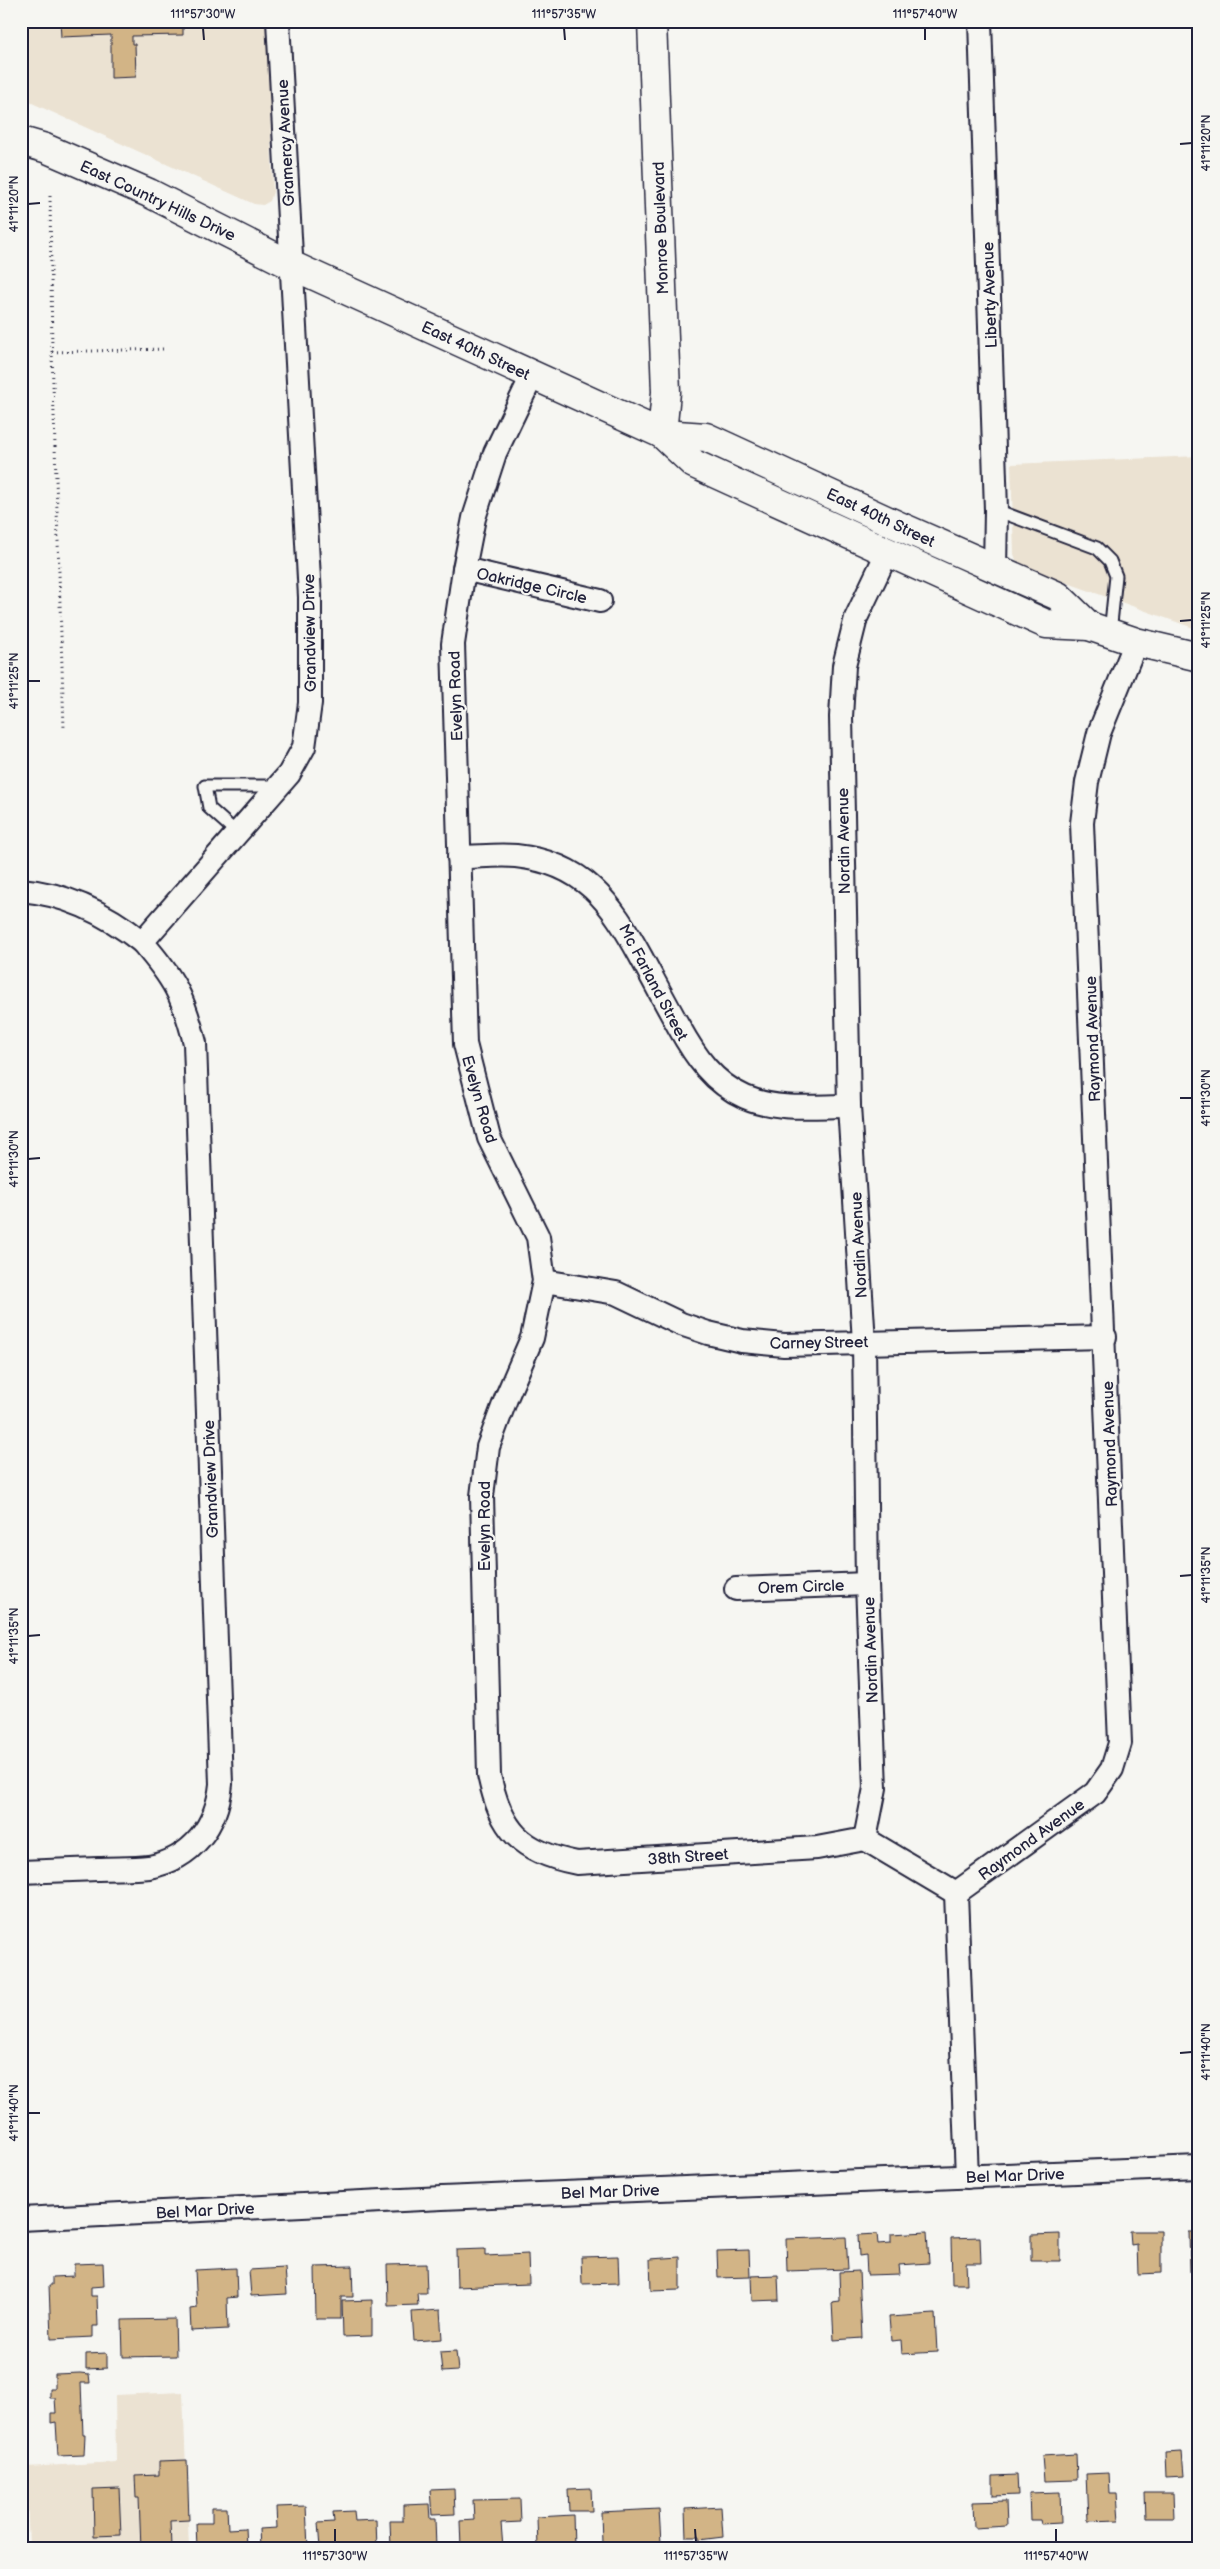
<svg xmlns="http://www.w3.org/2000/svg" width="1220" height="2569" viewBox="0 0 1220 2569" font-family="'Balsamiq Sans',sans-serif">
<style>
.built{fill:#ebe2d2}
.building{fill:#d2b486;stroke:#22223b}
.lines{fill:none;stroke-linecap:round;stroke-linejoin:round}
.service-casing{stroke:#22223b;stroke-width:15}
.minor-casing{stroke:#22223b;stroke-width:26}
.tertiary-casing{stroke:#22223b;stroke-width:31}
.secondary-casing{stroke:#22223b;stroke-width:31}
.path{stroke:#22223b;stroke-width:3;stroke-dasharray:1 4;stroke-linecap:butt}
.service{stroke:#f6f6f2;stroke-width:11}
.minor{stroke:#f6f6f2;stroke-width:22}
.tertiary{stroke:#f6f6f2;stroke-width:28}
.secondary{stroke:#f6f6f2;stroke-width:28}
.ticks{fill:none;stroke:#22223b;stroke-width:2}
.labels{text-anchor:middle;stroke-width:4.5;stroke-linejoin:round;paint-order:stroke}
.street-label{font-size:16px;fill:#22223b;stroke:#f6f6f2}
.neatline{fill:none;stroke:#22223b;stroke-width:2}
.ticks-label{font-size:12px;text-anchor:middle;fill:#22223b}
</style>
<rect width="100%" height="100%" fill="#f6f6f2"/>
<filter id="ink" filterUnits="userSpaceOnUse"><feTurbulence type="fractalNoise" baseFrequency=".02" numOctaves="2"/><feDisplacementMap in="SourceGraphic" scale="10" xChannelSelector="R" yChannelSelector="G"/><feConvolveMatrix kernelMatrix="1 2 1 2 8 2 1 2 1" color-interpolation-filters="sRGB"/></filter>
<g filter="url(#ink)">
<!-- built -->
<g class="built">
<polygon points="21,21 264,21 267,31 273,192 270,201 263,205 254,204 21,98"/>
<polygon points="1199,456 1199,630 1023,567 1016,560 1014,554 1011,464"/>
<polygon points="183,2392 189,2548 29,2548 26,2467 116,2462 115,2395"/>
</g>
<!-- building -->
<g class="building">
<polygon points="60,21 183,21 183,35 132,36 132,44 135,44 136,77 111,78 111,35 61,37"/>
<polygon points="1130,2231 1161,2231 1161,2273 1138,2274 1137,2244 1131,2245"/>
<polygon points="927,2232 929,2263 899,2265 900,2274 867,2275 866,2255 859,2256 858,2235 877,2234 878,2244 891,2243 891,2234"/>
<polygon points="1189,2232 1199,2232 1199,2271 1190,2271"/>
<polygon points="1060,2234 1060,2261 1031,2261 1031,2235"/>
<polygon points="846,2237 848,2269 787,2271 786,2239"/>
<polygon points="980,2237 981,2263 966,2263 967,2284 952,2284 951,2238"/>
<polygon points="485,2249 485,2256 528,2254 529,2284 457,2287 456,2250"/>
<polygon points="749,2250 750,2277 718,2278 717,2251"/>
<polygon points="618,2256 619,2283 582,2284 581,2257"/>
<polygon points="680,2257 680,2290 651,2291 650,2259"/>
<polygon points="103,2263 104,2286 91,2287 91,2296 97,2296 98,2326 93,2326 93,2337 51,2339 49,2285 52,2285 52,2277 74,2276 74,2264"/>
<polygon points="426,2264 427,2293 417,2293 418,2305 388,2306 387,2265"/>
<polygon points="352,2266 353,2297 341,2297 341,2319 316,2319 315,2267"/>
<polygon points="236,2268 237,2297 227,2298 228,2329 191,2331 190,2309 197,2308 195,2270"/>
<polygon points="285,2268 287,2294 251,2296 249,2270"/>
<polygon points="859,2271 862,2338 834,2340 832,2302 840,2301 839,2272"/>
<polygon points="778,2275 779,2300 752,2301 751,2276"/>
<polygon points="372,2300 372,2336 343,2337 342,2301"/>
<polygon points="440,2310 442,2339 414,2341 412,2312"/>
<polygon points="935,2314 937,2352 902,2354 901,2340 891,2341 889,2317"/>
<polygon points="175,2319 176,2356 123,2357 122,2320"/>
<polygon points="456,2351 458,2371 442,2372 440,2352"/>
<polygon points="107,2353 107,2368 86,2369 86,2354"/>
<polygon points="80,2373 89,2374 90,2383 81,2383 83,2435 85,2435 84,2455 58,2456 56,2422 51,2423 51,2413 56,2413 55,2398 50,2398 50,2388 55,2388 55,2374"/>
<polygon points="1182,2452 1184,2476 1166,2477 1165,2453"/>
<polygon points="1076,2454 1077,2480 1044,2481 1042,2456"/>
<polygon points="187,2460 189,2520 170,2521 171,2548 141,2548 139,2498 136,2498 135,2476 159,2475 159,2461"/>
<polygon points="1109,2473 1110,2494 1117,2494 1119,2520 1088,2521 1086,2474"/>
<polygon points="1017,2475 1018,2495 993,2496 993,2476"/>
<polygon points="1195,2487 1199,2487 1199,2515 1196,2515"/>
<polygon points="119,2488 121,2535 94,2536 93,2489"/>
<polygon points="591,2488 592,2511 569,2511 568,2489"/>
<polygon points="454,2489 455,2514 432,2515 430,2490"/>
<polygon points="1060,2492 1061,2523 1042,2524 1041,2520 1030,2520 1029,2493"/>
<polygon points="1145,2493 1173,2493 1174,2518 1146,2518"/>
<polygon points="520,2499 521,2522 501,2523 503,2548 461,2548 460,2521 474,2520 473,2500"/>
<polygon points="1006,2501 1007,2526 974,2528 973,2502"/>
<polygon points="429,2504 430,2519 435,2519 436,2548 391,2548 390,2521 403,2521 403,2505"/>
<polygon points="306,2506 308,2548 260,2548 259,2529 277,2528 276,2507"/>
<polygon points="721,2507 723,2537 699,2540 699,2537 686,2537 685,2509"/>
<polygon points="212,2508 227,2508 228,2529 245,2528 246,2548 197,2548 196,2523 212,2523"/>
<polygon points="659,2509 661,2543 602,2543 601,2512"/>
<polygon points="354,2511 355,2521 376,2520 377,2548 320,2548 318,2523 334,2522 333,2512"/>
<polygon points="573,2515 574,2546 538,2548 537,2517"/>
</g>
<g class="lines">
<!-- service casing -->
<g class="service-casing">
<g id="service">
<polyline points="996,510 1097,548 1110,561 1116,576 1110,633"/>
<polyline points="237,833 209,808 205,786 278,786"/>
</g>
</g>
<!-- minor casing -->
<g class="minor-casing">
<g id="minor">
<polyline points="980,21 996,510 995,569"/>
<path d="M 532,376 L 495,453 L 474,518 L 464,569 L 453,644 L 465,1044 L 489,1138 L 538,1237 L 544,1281 L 532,1338 L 507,1396 L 488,1447 L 482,1496 L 489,1775 C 501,1830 520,1852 577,1863 L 817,1848 L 865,1839"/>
<polyline points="887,553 856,618 844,666 841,717 849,1106 864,1342 867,1584 875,1788 865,1839 956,1893"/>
<polyline points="464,569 600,601"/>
<path d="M 459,857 C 478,857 498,854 516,856 C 584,863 611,902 641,957 C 654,981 666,1004 679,1027 C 695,1056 713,1083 745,1097 C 777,1111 815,1106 849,1106"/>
<path d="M 21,890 C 67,894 107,914 142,942"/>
<polyline points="544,1281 616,1293 681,1324 708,1333 742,1341 784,1345 1105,1337"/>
<polyline points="736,1589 867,1584"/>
<path d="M 21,1872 C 47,1871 73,1870 98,1869 C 115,1868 133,1869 149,1867 C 193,1859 217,1825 221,1784 L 195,1043 C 183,995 174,979 142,942 L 289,774 L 304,747 L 310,703 L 310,597 L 278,21"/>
<polyline points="956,1893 1095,1793 1112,1769 1120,1743 1082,823 1087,782 1099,733 1136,642"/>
<polyline points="956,1893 967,2177"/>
<polyline points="21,2219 442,2198 1199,2167"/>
</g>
</g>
<!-- tertiary casing -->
<g class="tertiary-casing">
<polyline id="tertiary" points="652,21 666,392 662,434"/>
</g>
<!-- secondary casing -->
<g class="secondary-casing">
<g id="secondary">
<polyline points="21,141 45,148 149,193 291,265 662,434 694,464 1046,624 1089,626 1136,642 1199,657"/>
<polyline points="662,434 706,437 897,525 1058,596 1089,626"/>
</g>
</g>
<!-- path -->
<g class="path">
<polyline points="50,196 52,352 64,729"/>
<polyline points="52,352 163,349"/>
</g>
<!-- service -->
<use href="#service" class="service"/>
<!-- minor -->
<use href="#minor" class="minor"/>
<!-- tertiary -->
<use href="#tertiary" class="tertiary"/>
<!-- secondary -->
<use href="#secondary" class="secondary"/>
</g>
</g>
<!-- ticks -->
<path class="ticks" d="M 203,28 L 204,40M 564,28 L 565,40M 925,28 L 925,40M 1180,144 L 1192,143M 28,204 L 40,203M 1180,621 L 1192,620M 28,681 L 40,681M 1180,1098 L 1192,1098M 28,1159 L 40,1158M 1180,1576 L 1192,1575M 28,1636 L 40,1635M 1180,2053 L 1192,2052M 28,2113 L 40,2113M 335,2529 L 335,2542M 695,2529 L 696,2542M 1056,2529 L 1056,2542"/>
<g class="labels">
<!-- street labels -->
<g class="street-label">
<text transform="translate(285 143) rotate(-93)" y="6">Gramercy Avenue</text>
<text transform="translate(158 200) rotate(25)" y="6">East Country Hills Drive</text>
<text transform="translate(660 228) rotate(-92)" y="6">Monroe Boulevard</text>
<text transform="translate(989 295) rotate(-92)" y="6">Liberty Avenue</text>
<text transform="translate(476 350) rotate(25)" y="6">East 40th Street</text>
<text transform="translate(881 517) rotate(25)" y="6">East 40th Street</text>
<text transform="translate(532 585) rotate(13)" y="6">Oakridge Circle</text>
<text transform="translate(309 633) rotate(-91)" y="6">Grandview Drive</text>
<text transform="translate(455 696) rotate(-92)" y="6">Evelyn Road</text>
<text transform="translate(843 841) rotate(-91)" y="6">Nordin Avenue</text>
<text transform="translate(654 982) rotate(62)" y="6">Mc Farland Street</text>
<text transform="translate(1092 1039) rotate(-92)" y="6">Raymond Avenue</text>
<text transform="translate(480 1099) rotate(74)" y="6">Evelyn Road</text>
<text transform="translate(858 1245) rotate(-93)" y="6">Nordin Avenue</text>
<text transform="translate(819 1342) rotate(-1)" y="6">Carney Street</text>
<text transform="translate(1109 1444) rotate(-92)" y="6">Raymond Avenue</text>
<text transform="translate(210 1479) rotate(-92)" y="6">Grandview Drive</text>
<text transform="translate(484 1526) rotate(-90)" y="6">Evelyn Road</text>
<text transform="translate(801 1586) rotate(-2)" y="6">Orem Circle</text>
<text transform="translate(870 1650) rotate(-92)" y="6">Nordin Avenue</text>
<text transform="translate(1031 1839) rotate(-36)" y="6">Raymond Avenue</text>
<text transform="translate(688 1856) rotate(-4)" y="6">38th Street</text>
<text transform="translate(1015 2175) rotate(-2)" y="6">Bel Mar Drive</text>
<text transform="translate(610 2191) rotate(-2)" y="6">Bel Mar Drive</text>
<text transform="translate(205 2210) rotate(-3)" y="6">Bel Mar Drive</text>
</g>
</g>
<!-- margin -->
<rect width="1220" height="2569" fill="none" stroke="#f6f6f2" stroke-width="55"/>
<rect x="28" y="28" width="1164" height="2514" class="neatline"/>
<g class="ticks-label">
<text x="203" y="18">111°57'30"W</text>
<text x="564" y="18">111°57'35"W</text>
<text x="925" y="18">111°57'40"W</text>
<text transform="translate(1206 143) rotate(-90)" y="4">41°11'20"N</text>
<text transform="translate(14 204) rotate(-90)" y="4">41°11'20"N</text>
<text transform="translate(1206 620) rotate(-90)" y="4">41°11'25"N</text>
<text transform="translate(14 681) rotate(-90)" y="4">41°11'25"N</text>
<text transform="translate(1206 1098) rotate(-90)" y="4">41°11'30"N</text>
<text transform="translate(14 1159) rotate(-90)" y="4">41°11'30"N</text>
<text transform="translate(1206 1575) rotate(-90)" y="4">41°11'35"N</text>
<text transform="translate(14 1636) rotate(-90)" y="4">41°11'35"N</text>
<text transform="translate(1206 2052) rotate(-90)" y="4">41°11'40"N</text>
<text transform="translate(14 2113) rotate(-90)" y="4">41°11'40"N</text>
<text x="335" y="2560">111°57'30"W</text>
<text x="696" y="2560">111°57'35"W</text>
<text x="1056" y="2560">111°57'40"W</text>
</g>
</svg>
